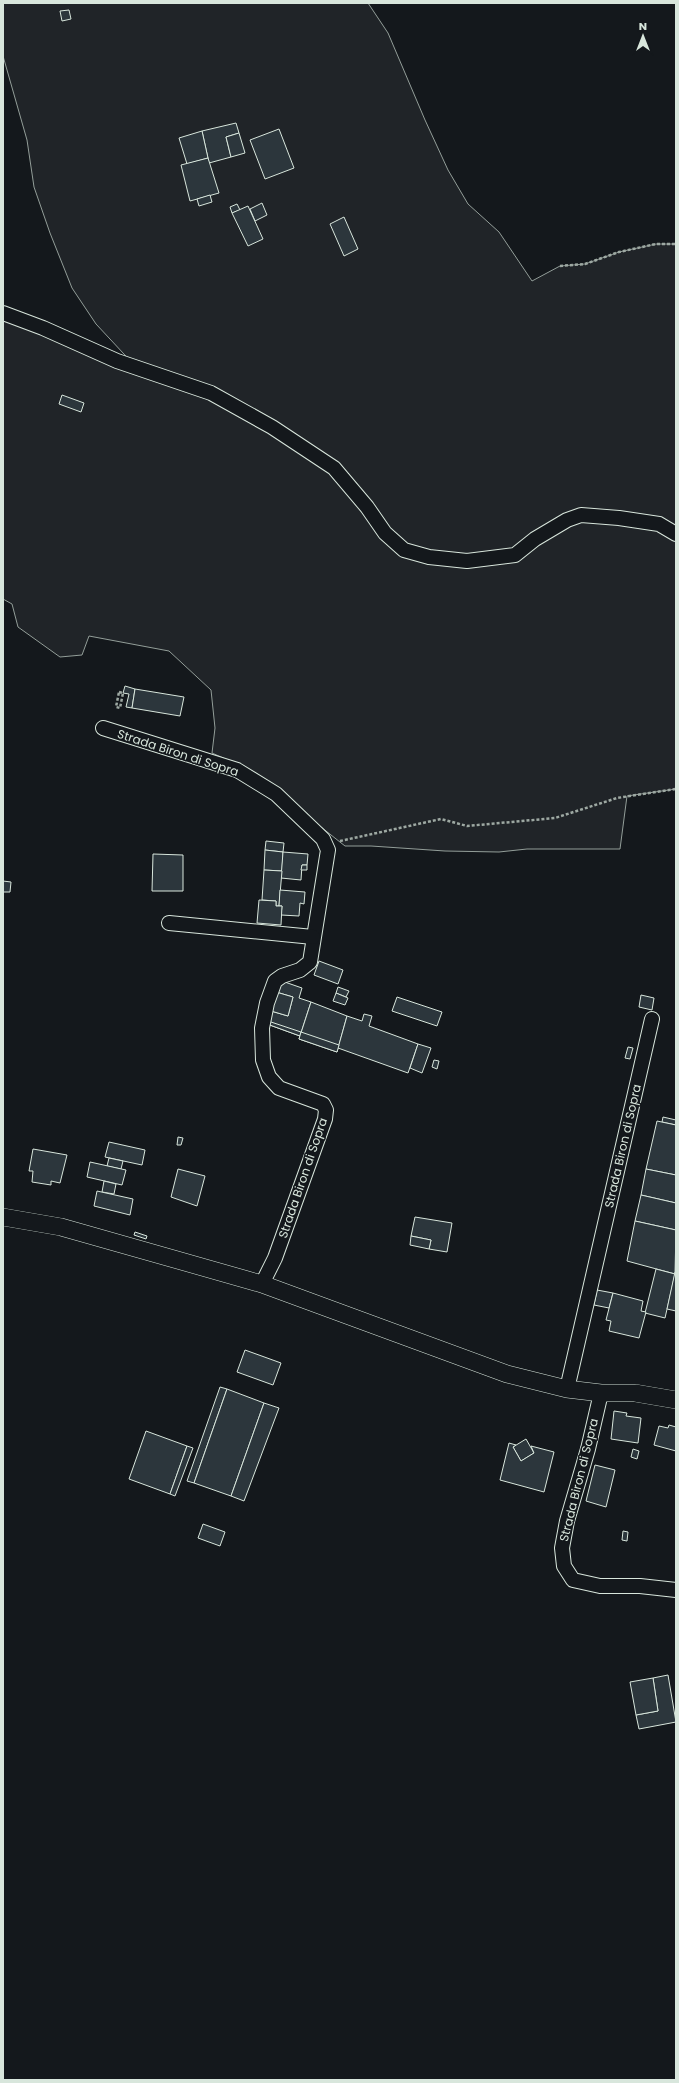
<svg xmlns="http://www.w3.org/2000/svg" width="679" height="2083" viewBox="0 0 679 2083" font-family="Poppins,sans-serif">
<style>
.green{fill:#202428;stroke:#939e99}
.building{fill:#2c363c;stroke:#d8e6dc}
.lines{fill:none;stroke-linecap:round;stroke-linejoin:round}
.minor-casing{stroke:#d8e6dc;stroke-width:16}
.tertiary-casing{stroke:#d8e6dc;stroke-width:18}
.path{stroke:#9da8a2;stroke-width:2.5;stroke-dasharray:3 2;stroke-linecap:butt}
.minor{stroke:#14181c;stroke-width:14}
.tertiary{stroke:#14181c;stroke-width:17}
.labels{text-anchor:middle;stroke-width:3;stroke-linejoin:round;paint-order:stroke}
.street-label{font-size:12px;fill:#d8e6dc;stroke:#14181c}
</style>
<rect width="100%" height="100%" fill="#14181c"/>
<!-- green -->
<polygon class="green" points="3,3 368,3 388,33 425,120 448,170 468,204 499,232 532,281 560,266 585,264 619,252 656,244 676,244 676,789 627,796 620,849 527,849 499,852 445,851 371,846 345,846 246,768 212,753 215,728 211,690 169,651 89,636 82,655 60,657 18,627 12,604 3,599 3,313 137,368 96,324 72,288 50,233 34,187 27,140 3,56"/>
<!-- building -->
<g class="building">
<polygon points="69,10 71,19 62,21 60,11"/>
<polygon points="236,123 239,133 226,137 231,157 209,163 202,131"/>
<polygon points="279,129 294,168 265,179 250,140"/>
<polygon points="202,131 208,158 187,164 179,138"/>
<polygon points="239,133 245,153 231,157 226,137"/>
<polygon points="208,158 219,193 190,201 181,165"/>
<polygon points="210,195 212,202 199,206 197,199"/>
<polygon points="262,203 267,215 255,221 250,209"/>
<polygon points="237,204 240,210 232,213 230,207"/>
<polygon points="248,206 263,239 248,246 232,213"/>
<polygon points="344,217 358,249 344,256 330,224"/>
<polygon points="62,395 84,403 81,412 59,404"/>
<polygon points="125,686 135,689 132,708 126,707 129,694 123,693"/>
<polygon points="135,689 184,697 180,716 132,708"/>
<polygon points="266,841 284,843 283,852 265,850"/>
<polygon points="265,850 283,852 282,871 264,870"/>
<polygon points="283,852 308,854 307,865 302,865 301,880 281,878"/>
<polygon points="153,854 183,855 183,891 152,891"/>
<polygon points="302,865 307,865 307,870 301,870"/>
<polygon points="264,870 282,871 279,906 276,906 276,901 262,900"/>
<polygon points="3,881 11,882 10,892 3,892"/>
<polygon points="280,890 305,892 304,904 300,903 299,916 281,915 282,906 279,906"/>
<polygon points="259,900 276,901 276,906 282,906 281,925 257,923"/>
<polygon points="319,961 343,970 338,984 314,975"/>
<polygon points="279,980 302,988 299,998 311,1002 300,1036 267,1024 271,1011 288,1016 293,997 276,992"/>
<polygon points="338,987 349,991 346,997 336,993"/>
<polygon points="276,992 293,997 288,1016 271,1011"/>
<polygon points="336,993 348,998 345,1005 333,1001"/>
<polygon points="641,995 654,998 652,1010 639,1007"/>
<polygon points="397,997 442,1012 437,1026 392,1011"/>
<polygon points="311,1002 347,1016 337,1052 299,1039"/>
<polygon points="364,1014 372,1016 369,1026 418,1044 408,1073 338,1048 347,1016 362,1021"/>
<polygon points="268,1021 301,1032 300,1036 267,1024"/>
<polygon points="301,1032 339,1045 337,1052 299,1039"/>
<polygon points="418,1044 431,1048 422,1073 410,1068"/>
<polygon points="628,1047 633,1048 630,1059 625,1058"/>
<polygon points="434,1060 439,1061 437,1069 432,1067"/>
<polygon points="663,1117 676,1120 676,1125 662,1122"/>
<polygon points="657,1121 676,1125 676,1175 646,1169"/>
<polygon points="178,1137 183,1138 181,1145 177,1145"/>
<polygon points="109,1142 145,1150 142,1165 105,1157"/>
<polygon points="33,1149 67,1155 60,1183 51,1181 51,1185 32,1182 33,1171 29,1171"/>
<polygon points="109,1158 123,1161 121,1169 107,1166"/>
<polygon points="90,1162 126,1170 122,1185 87,1177"/>
<polygon points="178,1169 205,1176 197,1206 171,1197"/>
<polygon points="646,1169 676,1175 676,1203 641,1195"/>
<polygon points="104,1181 116,1184 114,1194 102,1192"/>
<polygon points="97,1191 133,1199 130,1215 94,1206"/>
<polygon points="641,1195 676,1203 676,1230 635,1221"/>
<polygon points="415,1217 452,1223 447,1252 429,1249 431,1240 411,1236"/>
<polygon points="635,1221 676,1230 675,1274 627,1261"/>
<polygon points="135,1232 147,1236 146,1239 134,1235"/>
<polygon points="411,1236 431,1240 429,1249 410,1245"/>
<polygon points="656,1269 675,1274 665,1318 645,1313"/>
<polygon points="675,1272 676,1272 676,1311 667,1309"/>
<polygon points="597,1290 613,1293 609,1308 594,1305"/>
<polygon points="613,1293 643,1301 641,1311 646,1312 639,1338 609,1331 611,1321 606,1320"/>
<polygon points="245,1350 281,1363 273,1385 237,1372"/>
<polygon points="220,1387 227,1389 194,1483 187,1481"/>
<polygon points="227,1389 264,1403 231,1496 194,1483"/>
<polygon points="264,1403 279,1408 244,1501 231,1496"/>
<polygon points="614,1411 627,1413 626,1416 641,1418 638,1443 611,1439"/>
<polygon points="669,1425 676,1427 676,1451 654,1445 659,1426 668,1428"/>
<polygon points="146,1431 187,1446 170,1494 129,1479"/>
<polygon points="526,1439 534,1453 521,1461 513,1447"/>
<polygon points="509,1443 516,1445 513,1447 521,1461 534,1453 531,1446 554,1452 544,1492 500,1480"/>
<polygon points="187,1446 193,1448 175,1496 170,1494"/>
<polygon points="633,1449 639,1451 637,1459 631,1457"/>
<polygon points="595,1465 615,1470 606,1507 586,1501"/>
<polygon points="203,1524 225,1532 220,1546 198,1538"/>
<polygon points="623,1531 628,1532 627,1541 622,1540"/>
<polygon points="668,1675 676,1722 639,1729 636,1715 658,1711 653,1678"/>
<polygon points="653,1678 658,1711 636,1715 630,1682"/>
</g>
<g class="lines">
<!-- minor casing -->
<g class="minor-casing">
<g id="minor">
<polyline points="3,313 43,328 117,361 211,393 272,427 334,468 367,507 385,533 404,550 429,557 467,561 515,555 535,539 567,520 581,515 619,518 659,524 676,534"/>
<polyline points="103,728 237,770 276,794 323,839 328,850 310,962 300,970 282,976 275,981 267,1003 262,1028 263,1060 269,1077 279,1088 323,1104 326,1110 325,1119 275,1258 262,1284"/>
<polyline points="169,923 313,937"/>
<polyline points="567,1389 652,1019"/>
<polyline points="601,1393 588,1449 567,1521 562,1548 564,1566 573,1580 600,1586 640,1586 676,1590"/>
</g>
</g>
<!-- tertiary casing -->
<g class="tertiary-casing">
<polyline id="tertiary" points="3,1217 61,1227 262,1284 507,1374 567,1389 601,1393 635,1393 676,1400"/>
</g>
<!-- path -->
<g class="path">
<polyline points="560,266 585,264 619,252 656,244 676,244"/>
<polygon points="119,692 123,693 120,708 116,707"/>
<polyline points="340,841 441,819 467,826 555,818 617,798 676,789"/>
</g>
<!-- minor -->
<use href="#minor" class="minor"/>
<!-- tertiary -->
<use href="#tertiary" class="tertiary"/>
</g>
<g class="labels">
<!-- street labels -->
<g class="street-label">
<text transform="translate(178 753) rotate(18)" y="4">Strada Biron di Sopra</text>
<text transform="translate(623 1146) rotate(-77)" y="4">Strada Biron di Sopra</text>
<text transform="translate(303 1178) rotate(-71)" y="4">Strada Biron di Sopra</text>
<text transform="translate(579 1480) rotate(-76)" y="4">Strada Biron di Sopra</text>
</g>
</g>
<!-- border -->
<rect width="679" height="2083" fill="none" stroke="#d8e6dc" stroke-width="8"/>
<!-- north arrow -->
<g transform="translate(643 36)" stroke="#14181c" stroke-width="3" paint-order="stroke">
<path d="M0-3L7 15L0 10L-7 15Z" fill="#d8e6dc"/>
<text y="-6" font-size="11" font-weight="bold" text-anchor="middle" fill="#d8e6dc">N</text>
</g>
</svg>
